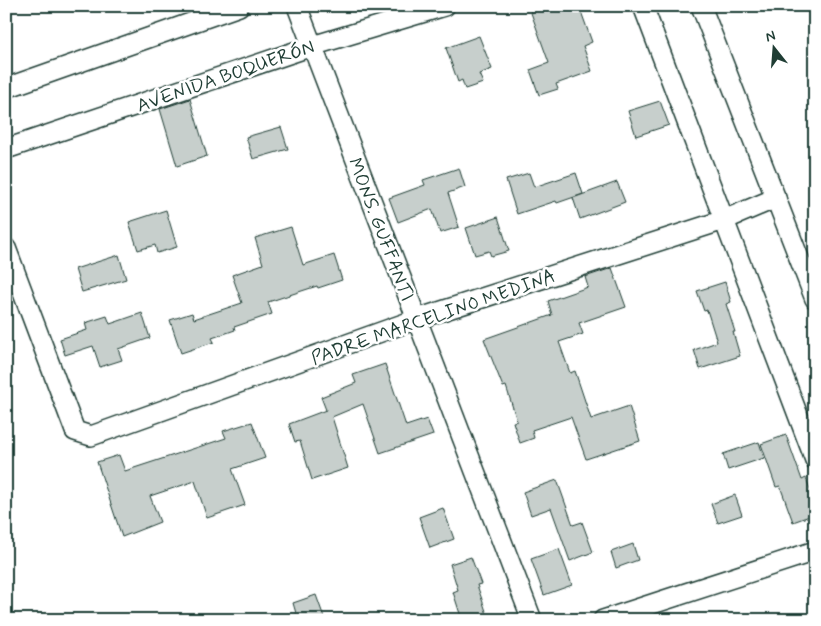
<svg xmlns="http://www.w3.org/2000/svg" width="821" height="626" viewBox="0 0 821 626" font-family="Mynerve,sans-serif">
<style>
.building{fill:#c7cfcc;stroke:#1f3d34}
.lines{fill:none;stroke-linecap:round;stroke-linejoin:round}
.minor-casing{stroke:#1f3d34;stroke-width:22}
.minor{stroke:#fff;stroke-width:19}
.labels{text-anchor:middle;stroke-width:5;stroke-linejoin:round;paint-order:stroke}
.street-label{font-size:19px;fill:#1f3d34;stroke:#fff}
</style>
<rect width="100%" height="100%" fill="#fff"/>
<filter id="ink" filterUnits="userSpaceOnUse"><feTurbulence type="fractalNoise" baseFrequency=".02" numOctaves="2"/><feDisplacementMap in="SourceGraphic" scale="10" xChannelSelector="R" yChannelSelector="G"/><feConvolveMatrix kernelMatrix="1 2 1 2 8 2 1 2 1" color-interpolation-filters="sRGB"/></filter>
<g filter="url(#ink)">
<!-- building -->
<g class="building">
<polygon points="540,6 579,6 592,42 583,46 592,71 556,84 558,89 539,95 530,70 549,63 530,10"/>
<polygon points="479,36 492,69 479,74 483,83 465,89 462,80 458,82 446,48"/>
<polygon points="190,99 207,156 177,166 160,109"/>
<polygon points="660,101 669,125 636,136 628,111"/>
<polygon points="281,127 288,149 253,159 246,137"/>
<polygon points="459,168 465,187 448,193 459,227 440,233 432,209 398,222 389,198 425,185 423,180"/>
<polygon points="529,173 534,187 576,173 583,194 557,203 556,201 517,214 506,180"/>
<polygon points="617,182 625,202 580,219 573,198"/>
<polygon points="166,210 177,247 157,253 155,245 138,250 129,222"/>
<polygon points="498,217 509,251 491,256 489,251 475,255 466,228"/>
<polygon points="291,227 303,265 334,255 342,280 318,288 317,286 268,302 272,314 234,327 235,330 212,338 214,342 181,353 170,320 192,313 194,319 242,303 232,275 263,264 255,238"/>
<polygon points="119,255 126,279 82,292 75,269"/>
<polygon points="612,268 626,307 579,323 583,334 559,342 570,373 575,371 591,419 629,406 640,441 586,459 571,417 532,430 534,438 520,443 513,422 517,421 506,386 503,387 484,339 552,315 548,301 588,287 585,277"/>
<polygon points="725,282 731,302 726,304 735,332 733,332 740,356 700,369 694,350 717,342 707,310 704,311 697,291"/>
<polygon points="142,313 150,338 118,349 122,360 100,367 93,346 65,355 60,339 87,330 85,323 107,316 110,324"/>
<polygon points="385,364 406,426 427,419 433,435 380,453 363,404 332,417 348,468 312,480 300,441 295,442 289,424 326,410 321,397 356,383 353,375"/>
<polygon points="252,422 265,458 232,469 245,505 207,518 195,481 150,496 160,522 122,537 97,462 119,455 125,471 226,438 223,431"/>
<polygon points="786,435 802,480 806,478 815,503 815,514 793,522 780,486 776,487 761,444"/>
<polygon points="759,442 764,458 728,470 723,454"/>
<polygon points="557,480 573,525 582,522 593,552 570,561 551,508 531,515 523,492"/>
<polygon points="735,495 742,515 718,523 711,504"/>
<polygon points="443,508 454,539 430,548 419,517"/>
<polygon points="633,544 638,560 616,568 611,552"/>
<polygon points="559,549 572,585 544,595 531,559"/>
<polygon points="471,557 481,584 477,585 489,620 462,620 453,592 458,590 450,564"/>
<polygon points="316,595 325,620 298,620 293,603"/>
</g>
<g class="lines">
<!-- minor casing -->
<g class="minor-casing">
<g id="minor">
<polyline points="297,6 532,620"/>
<polyline points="643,6 815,460"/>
<polyline points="701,6 815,299"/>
<polyline points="6,88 239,6"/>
<polyline points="6,149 312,46 445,6"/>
<polyline points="6,248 75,431 91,436 417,319 724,220 776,198"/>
<polyline points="603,620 815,551"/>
</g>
</g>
<!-- minor -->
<use href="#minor" class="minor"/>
</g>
</g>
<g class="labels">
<!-- street labels -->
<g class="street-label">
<text transform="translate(225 75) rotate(-19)" y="7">AVENIDA BOQUERÓN</text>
<text transform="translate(382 229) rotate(69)" y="7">MONS. GUFFANTI</text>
<text transform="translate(433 316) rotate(-19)" y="7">PADRE MARCELINO MEDINA</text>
</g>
</g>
<!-- margin -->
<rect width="821" height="626" fill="none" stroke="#fff" stroke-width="25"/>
<rect x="12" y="12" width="796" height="601" fill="none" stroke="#1f3d34" stroke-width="2" filter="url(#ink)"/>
<!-- north arrow -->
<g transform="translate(774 48) rotate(343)" stroke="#ffffff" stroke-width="4" paint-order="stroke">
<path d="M0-4L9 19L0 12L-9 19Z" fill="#1f3d34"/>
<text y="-8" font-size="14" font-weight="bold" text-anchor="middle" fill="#1f3d34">N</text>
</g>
</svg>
